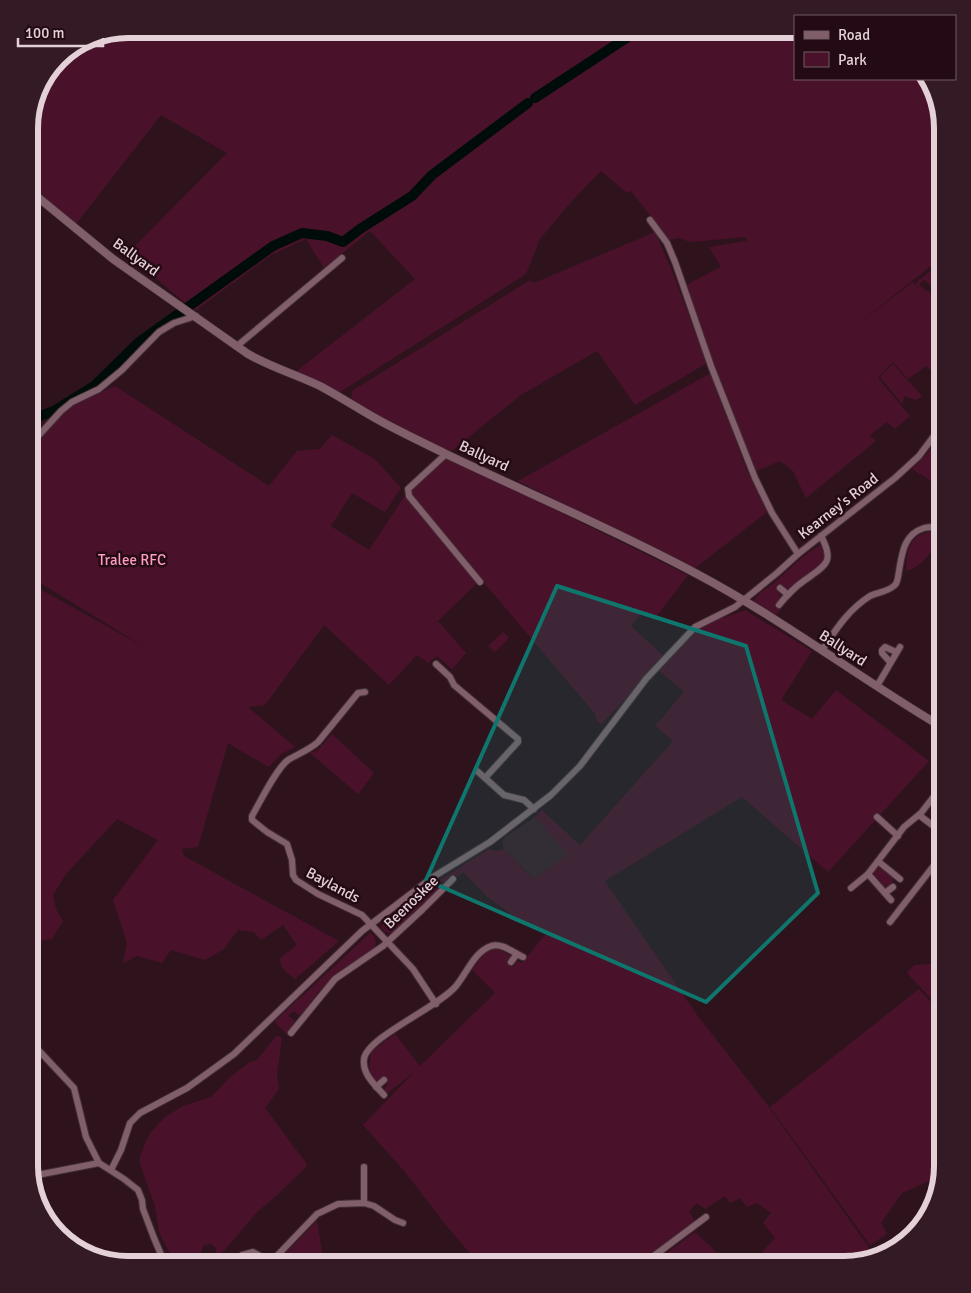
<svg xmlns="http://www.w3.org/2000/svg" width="971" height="1293" viewBox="0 0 971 1293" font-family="Signika,sans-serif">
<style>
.built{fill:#3d1c29}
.green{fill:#4a122a}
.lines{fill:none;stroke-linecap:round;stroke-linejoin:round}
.river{stroke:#000c09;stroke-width:10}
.minor-casing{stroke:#432f36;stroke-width:8}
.tertiary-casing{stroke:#432f36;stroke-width:9}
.minor{stroke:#805f6a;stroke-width:6}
.tertiary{stroke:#805f6a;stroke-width:8}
.marked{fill:#0f766e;fill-opacity:0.2;stroke:#0f766e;stroke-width:4;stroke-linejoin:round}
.labels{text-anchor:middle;stroke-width:5;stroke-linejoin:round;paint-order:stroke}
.street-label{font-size:15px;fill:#e4d1d7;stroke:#240a14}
.park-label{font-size:15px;fill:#fd9dbf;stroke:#240a14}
.rim{fill:none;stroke:#e4d1d7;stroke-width:6}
</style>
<rect width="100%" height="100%" fill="#2e131d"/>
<!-- built -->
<polygon class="built" points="535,817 569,854 536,878 532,877 504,849 502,842 505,837"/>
<!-- green -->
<g class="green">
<polygon points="127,29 795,29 795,79 928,79 942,127 942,269 936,262 847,333 913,282 921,292 915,283 933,269 941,279 932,286 924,280 919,284 926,291 928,291 942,308 942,328 939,330 942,333 942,344 936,348 934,347 942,357 942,366 940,369 938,369 936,373 932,370 935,363 930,370 926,366 908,379 893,362 878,378 910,416 895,429 887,422 870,435 876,441 806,498 793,471 780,461 756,471 724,393 686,290 686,285 721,267 709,247 747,241 745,237 690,242 679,238 669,240 631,191 627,193 601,171 571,202 540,239 526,274 340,392 294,373 415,279 370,231 324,268 306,239 271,255 195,311 127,254 227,153 161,115 76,224 59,215 29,186 29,120 39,84 62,53 90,36"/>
<polygon points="655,232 670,266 707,363 635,405 597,351 521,395 450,452 351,401 352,391 530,280 534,283"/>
<polygon points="893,364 922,396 916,400 905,396 902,404 880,377"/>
<polygon points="711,373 747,471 768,511 694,569 518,481"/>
<path d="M 115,386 L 269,486 L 297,451 L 320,449 L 332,435 L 375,459 L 401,488 L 385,512 L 352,493 L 331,526 L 369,550 L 408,491 L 444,455 L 688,575 L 656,617 L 643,611 L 631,626 L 665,657 L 601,725 L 596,720 L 596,715 L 481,579 L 438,621 L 466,653 L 452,669 L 437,656 L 428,663 L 417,655 L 389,685 L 324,625 L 265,705 L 248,707 L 295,747 L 281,754 L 269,767 L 228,743 L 198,847 L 182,849 L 184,856 L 339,941 L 295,979 C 287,972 280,969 280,958 L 297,945 L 283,925 L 261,940 L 253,932 L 238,930 L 224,949 L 205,960 L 171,950 L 162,963 L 137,956 L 123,963 L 127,943 L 113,900 L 158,840 L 117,819 L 66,874 L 53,895 L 56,909 L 63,921 L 52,939 L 29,942 L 29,583 L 146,648 L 29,576 L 29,450 L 40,439 L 68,407 Z"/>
<polygon points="942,433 942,488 912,469 927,454"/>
<path d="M 929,532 L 940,534 C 933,550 924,566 906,571 C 908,552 907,537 929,532 Z"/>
<path d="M 822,544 L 824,549 L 825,559 C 815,571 802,579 789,589 L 786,590 L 780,586 L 777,590 L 782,597 L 777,606 L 781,609 L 774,617 L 755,603 L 754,600 C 759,592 768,588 775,582 C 791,568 804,554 822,544 Z"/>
<path d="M 745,610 L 812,651 L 781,700 L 812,719 L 836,690 L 929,761 L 828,872 L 742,797 L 605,881 L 697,1015 L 769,1107 L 868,1246 L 873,1256 L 844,1264 L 740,1264 L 746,1259 L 751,1264 L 775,1238 L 763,1223 L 771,1213 L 757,1203 L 747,1207 L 740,1198 L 730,1203 L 725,1196 L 705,1209 L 697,1203 L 689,1211 L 694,1219 L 692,1225 L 638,1264 L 479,1264 L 449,1229 L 405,1172 L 363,1125 L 415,1071 L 387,1094 L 384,1090 L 388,1083 L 385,1078 L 377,1084 L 369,1072 L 371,1052 L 395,1034 L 420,1066 L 495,993 L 472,970 C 478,961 485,951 495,947 L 510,955 L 512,958 L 508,964 L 513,967 L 517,961 L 522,963 L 548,931 L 520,920 L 487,897 L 463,872 L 458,877 L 455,874 L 446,882 L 440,882 L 436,885 L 438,889 L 436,894 L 393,933 L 385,932 L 381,928 L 382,924 L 435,883 L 489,849 L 496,851 L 504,849 L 531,877 L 536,878 L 568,854 L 535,817 L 542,810 L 580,845 L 673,741 L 655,726 L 684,692 L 658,670 C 668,660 687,635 698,628 C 713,619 729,617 745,610 Z"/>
<polygon points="503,632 509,638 495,652 488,646"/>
<polygon points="332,734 374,773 358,794 310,753 318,750"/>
<polygon points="879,867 894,877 892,884 893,885 886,889 878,878 875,877 874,872"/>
<path d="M 370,933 C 378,938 377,944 372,951 L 328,982 L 319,991 L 302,1015 L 299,1015 L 293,1011 L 288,1016 L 295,1021 L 287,1034 L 274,1022 Z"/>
<polygon points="942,963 942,1010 907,973 914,965"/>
<polygon points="919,989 942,1014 942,1166 940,1176 902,1193 881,1223 887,1234 870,1245 770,1107"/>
<polygon points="276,1036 279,1036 282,1038 277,1073 279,1089 265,1108 306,1163 306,1167 273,1199 257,1212 218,1258 216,1257 216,1248 211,1244 204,1245 195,1264 175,1264 159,1232 155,1206 140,1164 140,1157 146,1141 151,1132 165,1117 183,1106 211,1097 230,1077 250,1062 257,1060"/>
<polygon points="317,1221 324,1264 277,1264 277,1262"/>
<polygon points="695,1232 729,1264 652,1264"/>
</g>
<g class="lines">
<!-- river -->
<g class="river">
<polyline points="535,98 640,29"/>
<polyline points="29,418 37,417 54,411 94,386 139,342 273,246 302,233 327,236 343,242 360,229 412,196 432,175 528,103"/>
</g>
<!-- minor casing -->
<g class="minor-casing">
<g id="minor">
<polyline points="650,220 667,243 675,262 711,366 755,478 772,513 798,554"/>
<polyline points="237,346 342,258"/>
<polyline points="29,439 40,434 61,411 72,402 99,389 122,370 159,332 174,323 196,316"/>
<polyline points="446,454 408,489 409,496 480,582"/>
<polyline points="780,588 787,594"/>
<path d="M 779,605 C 787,595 795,587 805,580 C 826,565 835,562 821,536"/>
<path d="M 942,637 C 932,629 933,620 942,612"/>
<path d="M 822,650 C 837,628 848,610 870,596 C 878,592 888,592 895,585 C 898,582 898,576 899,571 C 902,553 904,534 924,528 C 931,526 936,527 942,531"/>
<polyline points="890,662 882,653 882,650 885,647 896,652"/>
<polyline points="436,664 450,677 454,685 518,739 518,742 485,778 504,795 524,800 534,809"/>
<polyline points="877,686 900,647"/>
<path d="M 365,692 L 358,693 L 318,742 C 309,750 298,754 288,760 C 276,769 260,802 252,816 L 252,820 L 267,832 L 287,844 L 292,860 L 293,875 L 296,880 L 318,894 L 362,915 L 413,969 L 436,1004"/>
<polyline points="477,771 485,778"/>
<polyline points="919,815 936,828"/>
<polyline points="877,817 898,836"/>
<polyline points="879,862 900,879"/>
<polyline points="868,874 891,900"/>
<polyline points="851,888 868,874 904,827 921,813 942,786"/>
<polyline points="885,893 893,887"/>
<polyline points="890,922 942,855"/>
<polyline points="511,962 517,954"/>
<polyline points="291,1033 335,979 383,946 423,909 453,879"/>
<polyline points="29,1040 74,1088 86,1137 99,1163 124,1179 138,1190 142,1200 143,1209 154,1238 165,1264"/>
<polyline points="376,1087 384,1080"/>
<path d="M 384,1095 C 375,1085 362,1074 364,1059 C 367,1037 439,1007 456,986 C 467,973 474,952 491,946 C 501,942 514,953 523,957"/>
<polyline points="111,1170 121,1150 130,1123 140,1113 187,1088 234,1054 362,931 433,877 490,842 551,795 580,766 646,679 695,627 735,607 777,573 798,554 895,478 919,456 942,425"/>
<polyline points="32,1176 99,1163"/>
<polyline points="364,1203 364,1167"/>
<polyline points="233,1264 242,1255 253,1252 271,1262 317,1214 338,1204 364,1203 374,1206 395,1220 403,1223"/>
<polyline points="643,1264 706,1217"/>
</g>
</g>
<!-- tertiary casing -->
<g class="tertiary-casing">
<path id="tertiary" d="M 29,190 L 113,259 L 248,354 C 271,367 297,375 320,386 C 339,396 357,408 375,418 C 398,431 422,442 446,454 C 530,494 615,530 697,574 C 782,619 859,678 942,727"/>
</g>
<!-- minor -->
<use href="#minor" class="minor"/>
<!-- tertiary -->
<use href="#tertiary" class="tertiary"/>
</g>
<!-- marked area -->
<path class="marked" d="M 557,586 L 746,646 L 818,893 L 706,1002 L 426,880 Z"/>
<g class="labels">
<!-- street labels -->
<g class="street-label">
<text transform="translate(136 257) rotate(36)" y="5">Ballyard</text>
<text transform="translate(484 456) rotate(25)" y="5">Ballyard</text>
<text transform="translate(838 506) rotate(-38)" y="5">Kearney's Road</text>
<text transform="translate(843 648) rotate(33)" y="5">Ballyard</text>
<text transform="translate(333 885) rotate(28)" y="5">Baylands</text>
<text transform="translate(411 902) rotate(-44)" y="5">Beenoskee</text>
</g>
<!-- park labels -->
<g class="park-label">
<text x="132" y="565">Tralee RFC</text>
</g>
</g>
<!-- crop -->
<path d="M0 0H971V1293H0ZM128 38H844A90 90 0 0 1 934 128V1166A90 90 0 0 1 844 1256H128A90 90 0 0 1 38 1166V128A90 90 0 0 1 128 38Z" fill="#331a24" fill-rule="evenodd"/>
<path class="rim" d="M128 38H844A90 90 0 0 1 934 128V1166A90 90 0 0 1 844 1256H128A90 90 0 0 1 38 1166V128A90 90 0 0 1 128 38Z"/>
<!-- legend -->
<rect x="794" y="15" width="162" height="65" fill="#240a14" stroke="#715a62"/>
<rect x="804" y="31" width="25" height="8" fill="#805f6a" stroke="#715a62"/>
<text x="838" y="40" font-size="15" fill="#e4d1d7">Road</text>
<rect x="804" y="52" width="25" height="15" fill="#4a122a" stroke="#715a62"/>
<text x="838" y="65" font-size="15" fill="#e4d1d7">Park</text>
<!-- scale -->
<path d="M18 38v8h85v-8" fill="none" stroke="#e4d1d7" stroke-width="2.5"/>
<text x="25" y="38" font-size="15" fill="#e4d1d7" stroke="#240a14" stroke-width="4" paint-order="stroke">100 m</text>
</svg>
